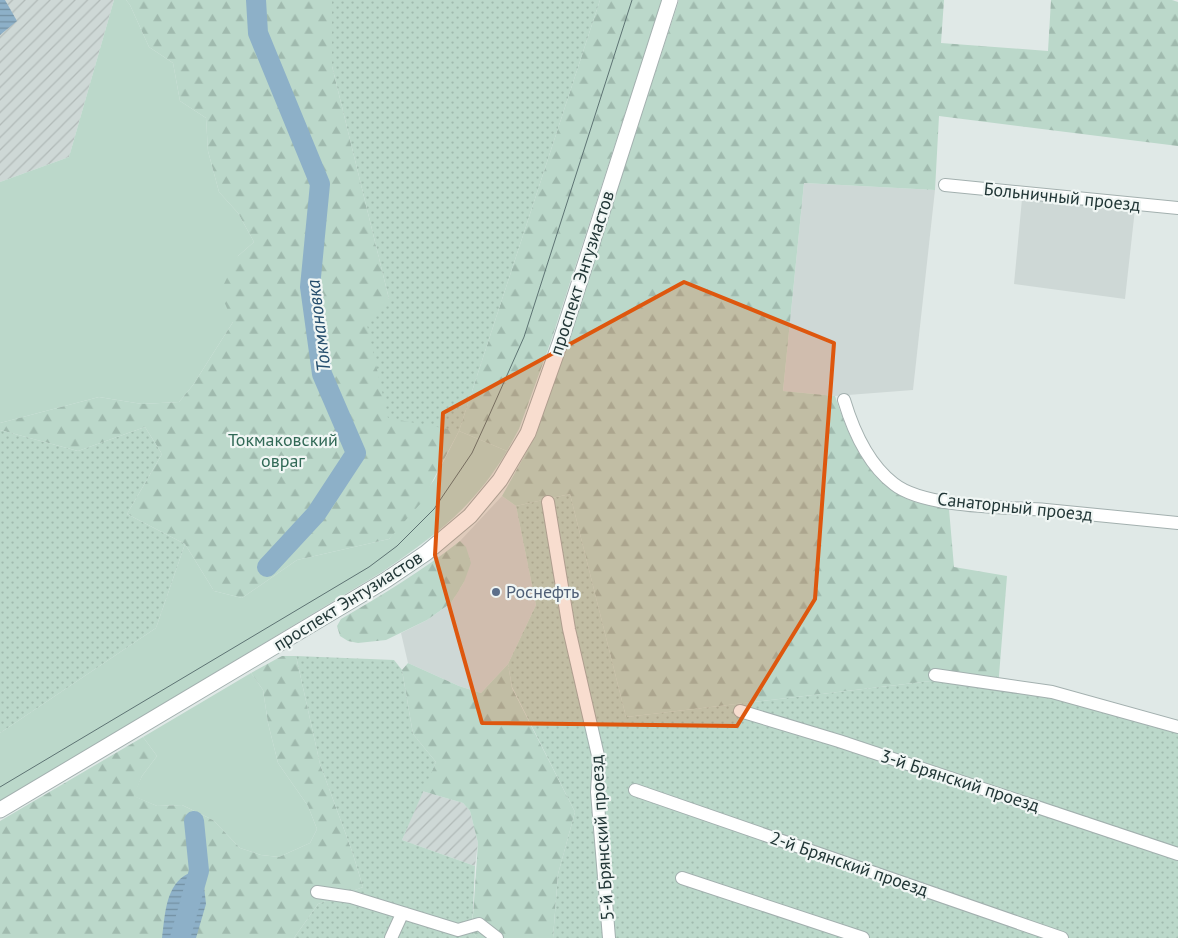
<svg xmlns="http://www.w3.org/2000/svg" width="1178" height="938" viewBox="0 0 1178 938" font-family="'PT Sans',sans-serif">
<style>
.built{fill:#ced8d6}
.industrial{fill:url(#industrial-furrows)}
.grass{fill:#bbd8ca}
.forest{fill:url(#forest-firs)}
.garden{fill:url(#garden-dots)}
.water{fill:url(#water-rules)}
.lines{fill:none;stroke-linecap:round;stroke-linejoin:round}
.river{stroke:#8db0c8;stroke-width:20}
.minor-casing{stroke:#a3b0af;stroke-width:14}
.tertiary-casing{stroke:#a3b0af;stroke-width:17}
.minor{stroke:#fff;stroke-width:12}
.tertiary{stroke:#fff;stroke-width:15}
.tram{stroke:#5d7373;stroke-width:1}
.marked{fill:#de570e;fill-opacity:0.2;stroke:#de570e;stroke-width:4;stroke-linejoin:round}
.service-dot{fill:#5c6f8a;stroke:#f0f6f4;stroke-width:2}
.labels{text-anchor:middle;stroke-width:4.5;stroke-linejoin:round;paint-order:stroke}
.street-label{font-size:18px;fill:#223737;stroke:#f0f6f4}
.park-label{font-size:18px;fill:#316956;stroke:#f0f6f4}
.service-label{font-size:18px;fill:#4e5e75;stroke:#f0f6f4;text-anchor:start}
.water-label{font-size:19px;font-style:italic;fill:#244d6c;stroke:#f0f6f4}
</style>
<defs>
<pattern id="industrial-furrows" width="10" height="10" patternUnits="userSpaceOnUse" patternTransform="scale(1.25)"><rect width="10" height="10" fill="#ced8d6"/><path d="M-1 1l2-2M0 10L10 0M9 11l2-2" fill="none" stroke="#b1bab8"/></pattern>
<pattern id="forest-firs" width="22" height="20" patternUnits="userSpaceOnUse" patternTransform="scale(1.25)"><rect width="22" height="20" fill="#bbd8ca"/><path d="M5 1l3.5 6h-7zM16 11l3.5 6h-7z" fill="#a0baae"/></pattern>
<pattern id="garden-dots" width="8" height="8" patternUnits="userSpaceOnUse" patternTransform="scale(1.25)"><rect width="8" height="8" fill="#bbd8ca"/><path d="M2 2h.1M6 6h.1" fill="none" stroke="#a0baae" stroke-width="1.8" stroke-linecap="round"/></pattern>
<pattern id="water-rules" width="6" height="5" patternUnits="userSpaceOnUse" patternTransform="scale(1.25)"><rect width="6" height="5" fill="#8db0c8"/><path d="M0 2.5h6" fill="none" stroke="#7390a3"/></pattern>
</defs>
<rect width="100%" height="100%" fill="#e0e9e7"/>
<!-- built -->
<g class="built">
<polygon points="804,183 935,190 913,390 835,396 783,391"/>
<polygon points="1022,199 1135,209 1125,299 1014,284"/>
<polygon points="502,496 516,506 536,605 508,664 481,693 459,686 408,663 401,633 427,620 451,603 464,582 466,548 460,541"/>
</g>
<!-- industrial -->
<g class="industrial">
<polygon points="0,0 114,0 69,157 0,182"/>
<polygon points="422,791 463,803 470,811 478,843 475,866 402,840"/>
</g>
<!-- grass -->
<g class="grass">
<polygon points="114,0 126,0 130,5 149,47 173,63 180,101 206,118 208,151 219,192 238,213 254,242 238,256 233,322 193,385 179,402 142,404 99,397 0,423 0,182 69,157"/>
<path d="M 459,431 L 507,451 C 474,507 435,536 382,572 L 0,802 L 0,733 L 156,628 L 185,544 L 214,591 L 242,598 L 297,560 L 389,539 L 434,480 Z"/>
<polygon points="251,673 263,690 268,723 278,763 308,806 317,829 310,843 279,857 261,855 240,848 213,820 182,805 157,806 133,796 142,776 157,756 143,737"/>
</g>
<!-- forest -->
<g class="forest">
<polygon points="126,0 332,0 332,66 389,299 459,431 600,0 662,0 551,341 519,429 507,451 459,431 421,503 389,539 297,560 242,598 214,591 185,544 127,514 162,454 145,427 78,451 0,430 0,423 99,397 142,404 179,402 193,385 233,322 220,292 238,256 254,242 238,213 219,192 208,151 206,118 180,101 173,63 149,47 130,5"/>
<path d="M 679,0 L 944,0 L 941,43 L 1048,51 L 1051,0 L 1172,0 L 1178,2 L 1178,146 L 939,116 L 935,190 L 804,183 L 783,391 L 835,396 C 849,438 869,487 915,502 C 926,505 938,507 949,509 L 954,567 L 1007,576 L 998,688 L 931,681 L 626,717 L 570,494 L 516,506 L 502,496 L 536,435 Z"/>
<path d="M 460,541 L 466,547 L 471,563 L 464,582 L 451,603 L 427,620 L 386,640 L 358,643 L 348,641 L 340,636 L 337,626 L 341,619 C 382,595 422,571 460,541 Z"/>
<polygon points="282,656 296,656 320,764 352,851 363,887 318,904 294,938 0,938 0,821 143,737 157,756 142,776 134,796 157,806 182,805 213,820 240,848 261,855 279,857 310,843 317,829 308,806 278,763 268,723 263,690 251,673"/>
<polygon points="408,663 459,686 481,693 508,664 512,688 575,812 558,874 553,938 477,938 472,930 478,843 470,811 463,803 422,791 436,762 413,734 402,670"/>
</g>
<!-- garden -->
<g class="garden">
<polygon points="332,0 600,0 459,431 388,418 367,325 389,299 332,66"/>
<polygon points="145,427 162,454 127,514 185,544 156,628 0,733 0,430 78,451"/>
<polygon points="570,494 626,717 931,681 998,688 1054,698 1178,731 1178,938 553,938 558,874 575,812 512,687 508,664 536,605 516,506"/>
<polygon points="296,656 394,660 402,670 413,734 436,762 402,840 475,866 472,930 477,938 294,938 318,904 363,887 352,851 320,764"/>
</g>
<!-- water -->
<g class="water">
<polygon points="0,0 5,0 17,21 0,35"/>
<path d="M 199,871 L 204,875 L 204,886 L 206,904 L 196,938 L 162,938 C 165,917 165,889 184,876 C 188,873 194,872 199,871 Z"/>
</g>
<g class="lines">
<!-- river -->
<g class="river">
<polyline points="256,0 258,33 320,184 310,287 322,374 356,453 316,514 267,567"/>
<polyline points="180,938 199,871 194,821"/>
</g>
<!-- minor casing -->
<g class="minor-casing">
<g id="minor">
<polyline points="945,185 1178,208"/>
<path d="M 844,400 C 853,430 869,465 894,484 C 924,508 1006,507 1046,510 C 1090,514 1134,519 1178,523"/>
<polyline points="548,502 569,629 599,760 597,792 609,938"/>
<polyline points="935,675 1052,692 1178,727"/>
<polyline points="740,711 839,741 1178,854"/>
<polyline points="635,790 1062,938"/>
<polyline points="682,878 863,938"/>
<polyline points="317,892 351,897 458,930 479,924 497,938"/>
<polyline points="391,938 402,914"/>
</g>
</g>
<!-- tertiary casing -->
<g class="tertiary-casing">
<polyline id="tertiary" points="0,810 386,580 426,553 470,516 500,480 528,433 560,343 670,0"/>
</g>
<!-- minor -->
<use href="#minor" class="minor"/>
<!-- tertiary -->
<use href="#tertiary" class="tertiary"/>
<!-- tram -->
<polyline class="tram" points="0,787 369,567 397,546 434,509 472,453 488,418 524,337 632,0"/>
</g>
<!-- marked area -->
<path class="marked" d="M 684,282 L 834,343 L 815,599 L 737,726 L 482,723 L 435,555 L 443,413 Z"/>
<!-- markers -->
<circle class="service-dot" cx="496" cy="592" r="5"/>
<g class="labels">
<!-- street labels -->
<g class="street-label">
<text transform="translate(1062 197) rotate(6)" y="6">Больничный проезд</text>
<text transform="translate(582 273) rotate(-72)" y="6">проспект Энтузиастов</text>
<text transform="translate(1015 507) rotate(6)" y="6">Санаторный проезд</text>
<text transform="translate(348 601) rotate(-32)" y="6">проспект Энтузиастов</text>
<text transform="translate(960 781) rotate(18)" y="6">3-й Брянский проезд</text>
<text transform="translate(602 838) rotate(-94)" y="6">5-й Брянский проезд</text>
<text transform="translate(849 864) rotate(19)" y="6">2-й Брянский проезд</text>
</g>
<!-- park labels -->
<g class="park-label">
<text x="283" y="446">Токмаковский<tspan x="283" dy="21">овраг</tspan></text>
</g>
<!-- service labels -->
<g class="service-label">
<text x="506" y="598">Роснефть</text>
</g>
<!-- water labels -->
<g class="water-label">
<text transform="translate(318 326) rotate(-97)" y="7">Токмановка</text>
</g>
</g>
</svg>
